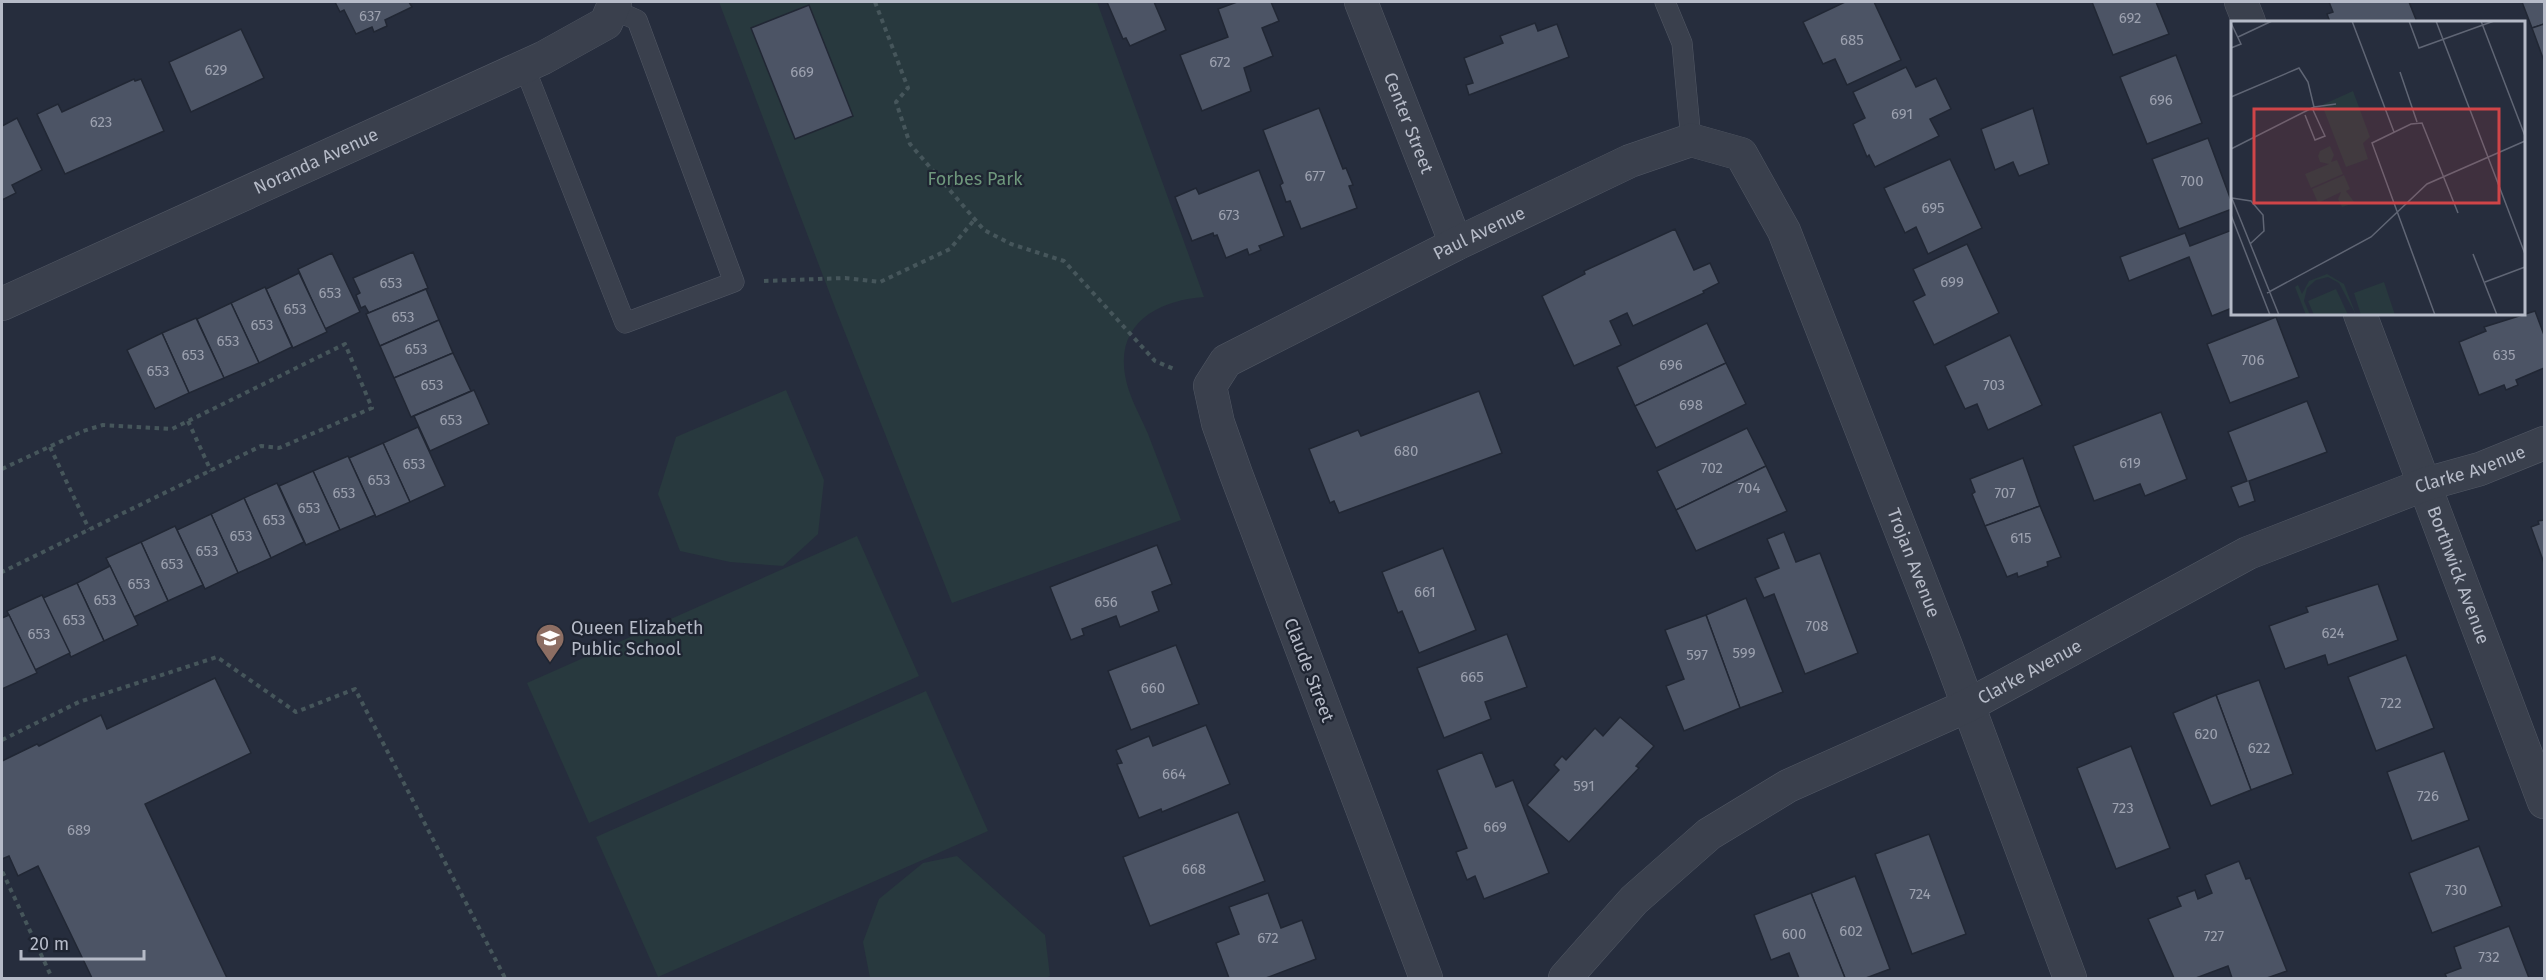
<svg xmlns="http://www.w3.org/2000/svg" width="2546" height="980" viewBox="0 0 2546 980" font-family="'Fira Sans',sans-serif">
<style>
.green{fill:#28393e}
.building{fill:#4c5465;stroke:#212734;stroke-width:1.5}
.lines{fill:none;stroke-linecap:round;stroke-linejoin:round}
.service-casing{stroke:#525865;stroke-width:21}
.minor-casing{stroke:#525865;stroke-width:34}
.path{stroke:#46565b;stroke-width:4;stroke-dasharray:4.5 4.5;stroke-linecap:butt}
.service{stroke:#3a404d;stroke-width:20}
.minor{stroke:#3a404d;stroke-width:33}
.labels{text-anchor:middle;stroke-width:4.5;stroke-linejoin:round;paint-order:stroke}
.number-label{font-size:15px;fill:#9ca1af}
.street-label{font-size:18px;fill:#b6bbc8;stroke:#1f2532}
.park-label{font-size:18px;fill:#6e977c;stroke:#1f2532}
.poi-label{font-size:18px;fill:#b6bbc8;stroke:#1f2532;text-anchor:start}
.inset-road{fill:none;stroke:#606675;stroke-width:1.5}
.view{fill:#d04548;fill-opacity:0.15;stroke:#d04548;stroke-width:3}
.inset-edge{fill:none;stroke:#b6bbc8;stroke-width:3}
</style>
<rect width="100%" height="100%" fill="#262d3d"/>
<!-- green -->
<g class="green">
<path d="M 719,2 L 1097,2 L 1204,297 C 1160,300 1116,322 1125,375 C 1128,395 1140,415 1148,434 C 1159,463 1170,491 1181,520 L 952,603 L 836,310 Z"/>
<polygon points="786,390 824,480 818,534 783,566 730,562 680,551 658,494 676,437"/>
<polygon points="857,536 919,676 589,823 527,683"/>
<polygon points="926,691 988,831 658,977 596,837"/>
<polygon points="957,856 1045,935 1050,976 1045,978 870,978 863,942 879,899 923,863"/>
</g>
<!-- building -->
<g class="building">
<polygon points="335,2 409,2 412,7 385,20 387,26 374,32 372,27 356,34 344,10 340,12"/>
<polygon points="1107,2 1154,2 1166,30 1130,46 1126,38 1123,39"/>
<polygon points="1237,2 1271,2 1279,21 1262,28 1273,56 1244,68 1251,91 1202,111 1180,55 1228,37 1218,9"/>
<polygon points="1845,2 1874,2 1901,60 1847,85 1835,59 1823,64 1803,22"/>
<polygon points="2092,2 2156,2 2169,34 2113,55"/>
<polygon points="2329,2 2409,2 2417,22 2330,22 2327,14 2333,12"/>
<polygon points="2522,2 2544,2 2544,24 2532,28"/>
<polygon points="809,5 853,116 795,139 751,28"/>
<polygon points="1535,23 1538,31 1557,24 1569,57 1469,95 1466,85 1473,83 1464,58 1503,43 1500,36"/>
<polygon points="2544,24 2544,61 2532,28"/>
<polygon points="241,29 264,78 191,112 169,62"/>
<polygon points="2176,55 2202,123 2147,144 2120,77"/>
<polygon points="1906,67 1916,87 1936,78 1951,109 1930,119 1939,136 1875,167 1869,155 1867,157 1853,124 1865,118 1853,92"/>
<polygon points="134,79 135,81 141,79 164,131 65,174 37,114 58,104 62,112"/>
<polygon points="1319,108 1343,169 1346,168 1353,185 1349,186 1357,208 1301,229 1290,201 1286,202 1280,185 1283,183 1263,130"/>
<polygon points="2033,108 2049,164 2019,176 2013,162 1995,170 1981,129"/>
<polygon points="17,118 42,170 12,185 16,193 2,200 2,126"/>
<polygon points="2208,138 2232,203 2232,209 2179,229 2152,159"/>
<polygon points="1950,159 1982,228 1928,254 1916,227 1905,233 1884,188"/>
<polygon points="1259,170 1284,236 1259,246 1261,250 1249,255 1247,249 1226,258 1217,235 1214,236 1213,233 1192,241 1175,197 1196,188 1199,194"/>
<polygon points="1675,229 1694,270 1710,263 1719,283 1703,291 1704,293 1633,326 1627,313 1610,321 1621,345 1574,366 1542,296 1585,274 1584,271"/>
<polygon points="2232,230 2232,308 2212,316 2189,257 2129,281 2120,257 2185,233 2190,246"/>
<polygon points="1967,244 1999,313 1934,345 1913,301 1925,295 1913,269"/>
<polygon points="413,252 428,288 369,313 365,306 361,308 356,295 360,293 353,278"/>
<polygon points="332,253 360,312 325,329 298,269"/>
<polygon points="299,273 327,332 293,348 266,289"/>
<polygon points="265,287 292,347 259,363 231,303"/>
<polygon points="426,289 439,320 380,346 366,314"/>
<polygon points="231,303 259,363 224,378 197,319"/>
<polygon points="2535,311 2544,335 2544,368 2516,380 2518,385 2506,390 2504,385 2479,395 2459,342 2486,331 2484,327"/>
<polygon points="2276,317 2299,377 2230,403 2207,344"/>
<polygon points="196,318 224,378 189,393 162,333"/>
<polygon points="439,320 453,353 394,378 380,346"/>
<polygon points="1707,323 1726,363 1635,406 1617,367"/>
<polygon points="162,333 189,393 155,409 127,350"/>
<polygon points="2010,335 2042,405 1988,430 1977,404 1965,409 1945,366"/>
<polygon points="453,353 471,391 411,417 394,378"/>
<polygon points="1726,363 1746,404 1656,448 1635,406"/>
<polygon points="474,390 489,424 430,451 414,416"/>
<polygon points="1479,391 1502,453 1339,513 1334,501 1330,503 1309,449 1358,430 1361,436"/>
<polygon points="2307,401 2327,452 2249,481 2255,501 2239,507 2231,487 2247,481 2228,432"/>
<polygon points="2161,412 2187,479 2145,496 2140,484 2094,501 2073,446"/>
<polygon points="418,427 445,486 410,502 383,443"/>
<polygon points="1747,428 1766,466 1676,510 1657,471"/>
<polygon points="383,443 410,502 376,517 349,458"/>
<polygon points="348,456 375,515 340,530 313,471"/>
<polygon points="2023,458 2040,506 1985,526 1972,494 1975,492 1970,479"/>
<polygon points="1766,466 1787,511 1696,551 1676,510"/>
<polygon points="313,471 340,530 306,545 279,486"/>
<polygon points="277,483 304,542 271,558 244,498"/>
<polygon points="244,498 271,558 238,573 211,514"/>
<polygon points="2040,506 2061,557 2047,562 2048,566 2018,577 2017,573 2007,577 1985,526"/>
<polygon points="211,514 238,573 205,589 177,530"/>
<polygon points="2544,520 2544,563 2531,527 2539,524 2538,521"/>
<polygon points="175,526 203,585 168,601 141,542"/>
<polygon points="1784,532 1796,562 1820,553 1858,653 1805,674 1774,594 1764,598 1755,578 1779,568 1767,539"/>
<polygon points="141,542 168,601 134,617 106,558"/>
<polygon points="1157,545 1172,584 1152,592 1159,611 1120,627 1116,616 1082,629 1084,635 1071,640 1050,587"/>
<polygon points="1443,548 1476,630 1419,653 1402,611 1398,613 1382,572"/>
<polygon points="110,566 138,625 104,641 77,583"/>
<polygon points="77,583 104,641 71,657 43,598"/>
<polygon points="2378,584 2398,640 2328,665 2325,655 2285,669 2269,626 2308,612 2306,607"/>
<polygon points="42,595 70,653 35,670 7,611"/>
<polygon points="1746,598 1783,692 1740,708 1706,615"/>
<polygon points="9,615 37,673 2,689 2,618"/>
<polygon points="1706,615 1740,708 1684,731 1666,686 1684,679 1665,630"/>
<polygon points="1507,634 1527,687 1485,702 1491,719 1444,738 1417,668"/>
<polygon points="1176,645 1199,704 1131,730 1108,671"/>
<polygon points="2406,655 2434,728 2376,751 2348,677"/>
<polygon points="215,678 251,753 145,804 227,978 92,978 38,866 18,876 9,856 2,859 2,761 37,744 39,746 101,715 107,729"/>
<polygon points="2259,680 2293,774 2251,790 2216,695"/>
<polygon points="2216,695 2251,790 2211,806 2173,713"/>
<polygon points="1620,717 1654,746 1636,766 1639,768 1569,842 1527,805 1559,770 1554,765 1562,756 1566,760 1595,728 1603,736"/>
<polygon points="1206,725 1230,784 1162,812 1161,809 1139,818 1117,764 1122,763 1116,750 1149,736 1153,746"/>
<polygon points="2131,746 2170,848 2116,869 2077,768"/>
<polygon points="2444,751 2469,820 2412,841 2387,772"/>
<polygon points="1482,752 1496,787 1513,780 1549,873 1484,899 1475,876 1467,880 1456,852 1467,848 1437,770"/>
<polygon points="1238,812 1265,881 1150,926 1123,857"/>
<polygon points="1929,834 1966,934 1912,954 1875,854"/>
<polygon points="2479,846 2502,906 2432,933 2409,873"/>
<polygon points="2239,861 2246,879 2250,878 2287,971 2267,978 2232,978 2228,966 2196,978 2174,978 2148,919 2181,906 2177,897 2195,890 2198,899 2212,893 2205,875"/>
<polygon points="1855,876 1890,969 1866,978 1845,978 1811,893"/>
<polygon points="1268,893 1281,928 1302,920 1316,959 1266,978 1229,978 1216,943 1239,934 1229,907"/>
<polygon points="1811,893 1845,978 1799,978 1789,953 1771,960 1754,915"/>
<polygon points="2509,926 2529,978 2447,978 2445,974 2461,968 2454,947"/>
</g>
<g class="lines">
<!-- service casing -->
<g class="service-casing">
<g id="service">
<polyline points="1665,2 1682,43 1691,140"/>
<polyline points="524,66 625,323 734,282 637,20 612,9"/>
</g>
</g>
<!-- minor casing -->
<g class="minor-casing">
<g id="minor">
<path id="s1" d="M 1361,2 L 1456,244"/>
<polyline points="2241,2 2249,22"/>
<path id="s2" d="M 2,304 L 543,58 L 606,23 L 615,2"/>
<path id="s3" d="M 2360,314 L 2544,802"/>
<path id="s4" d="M 1426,978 L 1236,474 L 1218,423 L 1210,386 L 1226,361 L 1456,244 L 1630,161 L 1691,140 L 1741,154 L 1784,231 L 1946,646 L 2070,978"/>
<path id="s5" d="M 1565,978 L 1634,900 L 1709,834 L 1788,786 L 1967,706 L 2248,553 L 2426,484 L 2480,469 L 2544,443"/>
</g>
</g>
<!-- path -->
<g class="path">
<polyline points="875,2 908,88 896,102 910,144 984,230 1011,244 1064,261 1155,361 1176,370"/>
<polyline points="764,281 845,278 880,282 950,249 975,219"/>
<polyline points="188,421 211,471"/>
<polyline points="50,447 89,529"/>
<polyline points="2,469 83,431 103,425 172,429 345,344 372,408 279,448 261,446 2,572"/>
<polyline points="2,740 79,702 217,657 296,712 355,689 505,978"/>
<polyline points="2,874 3,873 52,978"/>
</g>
<!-- service -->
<use href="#service" class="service"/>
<!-- minor -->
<use href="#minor" class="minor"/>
</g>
<!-- icons -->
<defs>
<g id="school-pin" transform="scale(1.5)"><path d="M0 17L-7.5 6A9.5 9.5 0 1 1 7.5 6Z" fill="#8d6e63" stroke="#1f2532"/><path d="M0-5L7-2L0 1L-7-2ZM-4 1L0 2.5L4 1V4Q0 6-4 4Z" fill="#fff"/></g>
</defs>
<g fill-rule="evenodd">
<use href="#school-pin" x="550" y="638"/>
</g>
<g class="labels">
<!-- number labels -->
<g class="number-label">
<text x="370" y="21">637</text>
<text x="2130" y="23">692</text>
<text x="1852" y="45">685</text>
<text x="1220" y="67">672</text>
<text x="216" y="75">629</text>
<text x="802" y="77">669</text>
<text x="2161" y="105">696</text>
<text x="1902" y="119">691</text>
<text x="101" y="127">623</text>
<text x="1315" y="181">677</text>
<text x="2192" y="186">700</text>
<text x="1933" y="213">695</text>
<text x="1229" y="220">673</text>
<text x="1952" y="287">699</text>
<text x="391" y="288">653</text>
<text x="330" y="298">653</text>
<text x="295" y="314">653</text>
<text x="403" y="322">653</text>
<text x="262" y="330">653</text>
<text x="228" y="346">653</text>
<text x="416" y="354">653</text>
<text x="193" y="360">653</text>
<text x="2504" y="360">635</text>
<text x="2253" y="365">706</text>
<text x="1671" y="370">696</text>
<text x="158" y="376">653</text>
<text x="432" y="390">653</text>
<text x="1994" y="390">703</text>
<text x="1691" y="410">698</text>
<text x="451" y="425">653</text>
<text x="1406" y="456">680</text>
<text x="2130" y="468">619</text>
<text x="414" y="469">653</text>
<text x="1712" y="473">702</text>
<text x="379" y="485">653</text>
<text x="1749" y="493">704</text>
<text x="344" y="498">653</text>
<text x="2005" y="498">707</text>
<text x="309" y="513">653</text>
<text x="274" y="525">653</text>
<text x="241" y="541">653</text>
<text x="2021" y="543">615</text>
<text x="207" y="556">653</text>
<text x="172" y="569">653</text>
<text x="139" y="589">653</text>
<text x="1425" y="597">661</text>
<text x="105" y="605">653</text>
<text x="1106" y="607">656</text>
<text x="74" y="625">653</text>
<text x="1817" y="631">708</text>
<text x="2333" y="638">624</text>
<text x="39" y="639">653</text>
<text x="1744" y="658">599</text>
<text x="1697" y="660">597</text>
<text x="1472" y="682">665</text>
<text x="1153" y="693">660</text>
<text x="2391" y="708">722</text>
<text x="2206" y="739">620</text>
<text x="2259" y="753">622</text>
<text x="1174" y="779">664</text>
<text x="1584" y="791">591</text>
<text x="2428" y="801">726</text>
<text x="2123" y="813">723</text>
<text x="1495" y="832">669</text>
<text x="79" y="835">689</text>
<text x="1194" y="874">668</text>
<text x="2456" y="895">730</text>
<text x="1920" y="899">724</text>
<text x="1851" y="936">602</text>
<text x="1794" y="939">600</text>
<text x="2214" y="941">727</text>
<text x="1268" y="943">672</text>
<text x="2489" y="962">732</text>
</g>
<!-- street labels -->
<g class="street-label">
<text dy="6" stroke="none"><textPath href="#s1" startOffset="130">Center Street</textPath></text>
<text dy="6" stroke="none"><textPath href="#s2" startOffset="345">Noranda Avenue</textPath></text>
<text dy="6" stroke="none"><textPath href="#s4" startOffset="944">Paul Avenue</textPath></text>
<text dy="6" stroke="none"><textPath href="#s5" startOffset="1050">Clarke Avenue</textPath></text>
<text dy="6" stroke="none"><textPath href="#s4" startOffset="1672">Trojan Avenue</textPath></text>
<text dy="6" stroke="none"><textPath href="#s3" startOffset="279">Borthwick Avenue</textPath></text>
<text transform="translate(1309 670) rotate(69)" y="6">Claude Street</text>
<text dy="6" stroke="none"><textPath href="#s5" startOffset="564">Clarke Avenue</textPath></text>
</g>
<!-- park labels -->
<g class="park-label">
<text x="975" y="185">Forbes Park</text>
</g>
<!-- poi labels -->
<g class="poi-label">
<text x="571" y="634">Queen Elizabeth<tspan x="571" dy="21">Public School</tspan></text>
</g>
</g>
<!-- overview -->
<g transform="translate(2231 21)">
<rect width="294" height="294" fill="#262d3d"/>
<path d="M 122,70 L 139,116 L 132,122 L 137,138 L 115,146 L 91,84 ZM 99,125 L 103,134 L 100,141 L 106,139 L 112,153 L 80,167 L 74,153 L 98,143 L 89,141 L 87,135 L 89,130 ZM 113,154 L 119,168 L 115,170 L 124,182 L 111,186 L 107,178 L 110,171 L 87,182 L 81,168 ZM 96,253 L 113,263 L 125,294 L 108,262 L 97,256 L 85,259 L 76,267 L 73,280 L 79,294 L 75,294 L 64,266 L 67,264 L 71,273 L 78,260 ZM 153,261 L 164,294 L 130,294 L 123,272 ZM 105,268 L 117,294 L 83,294 L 77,280 Z" fill="#28393e"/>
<path class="inset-road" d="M 121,0 L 163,111M 178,0 L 188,27 L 263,0M 205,0 L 294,233M 250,0 L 294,115M 0,2 L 10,23 L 0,27M 7,16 L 41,0M 169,51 L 186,101M 0,76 L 68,47 L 77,61 L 83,86M 83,86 L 105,83M 74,94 L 84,119 L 94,115 L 82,89M 0,128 L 83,86M 0,175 L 48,294M 1,177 L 20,180 L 32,194 L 33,210 L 19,223M 0,194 L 39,294M 242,233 L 266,294M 254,261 L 294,246M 36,272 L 140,216 L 196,163 L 294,120M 204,294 L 141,122 L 180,103 L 191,102 L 227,192"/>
<path class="view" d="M 23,88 L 268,88 L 268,182 L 23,182 Z"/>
<rect width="294" height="294" class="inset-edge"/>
</g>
<!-- border -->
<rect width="2546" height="980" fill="none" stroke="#b6bbc8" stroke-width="6"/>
<!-- scale -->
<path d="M21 950v9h123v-9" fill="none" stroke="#b6bbc8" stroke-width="3"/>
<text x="30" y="950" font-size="18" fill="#b6bbc8" stroke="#1f2532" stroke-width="4.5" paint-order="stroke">20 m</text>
</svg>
